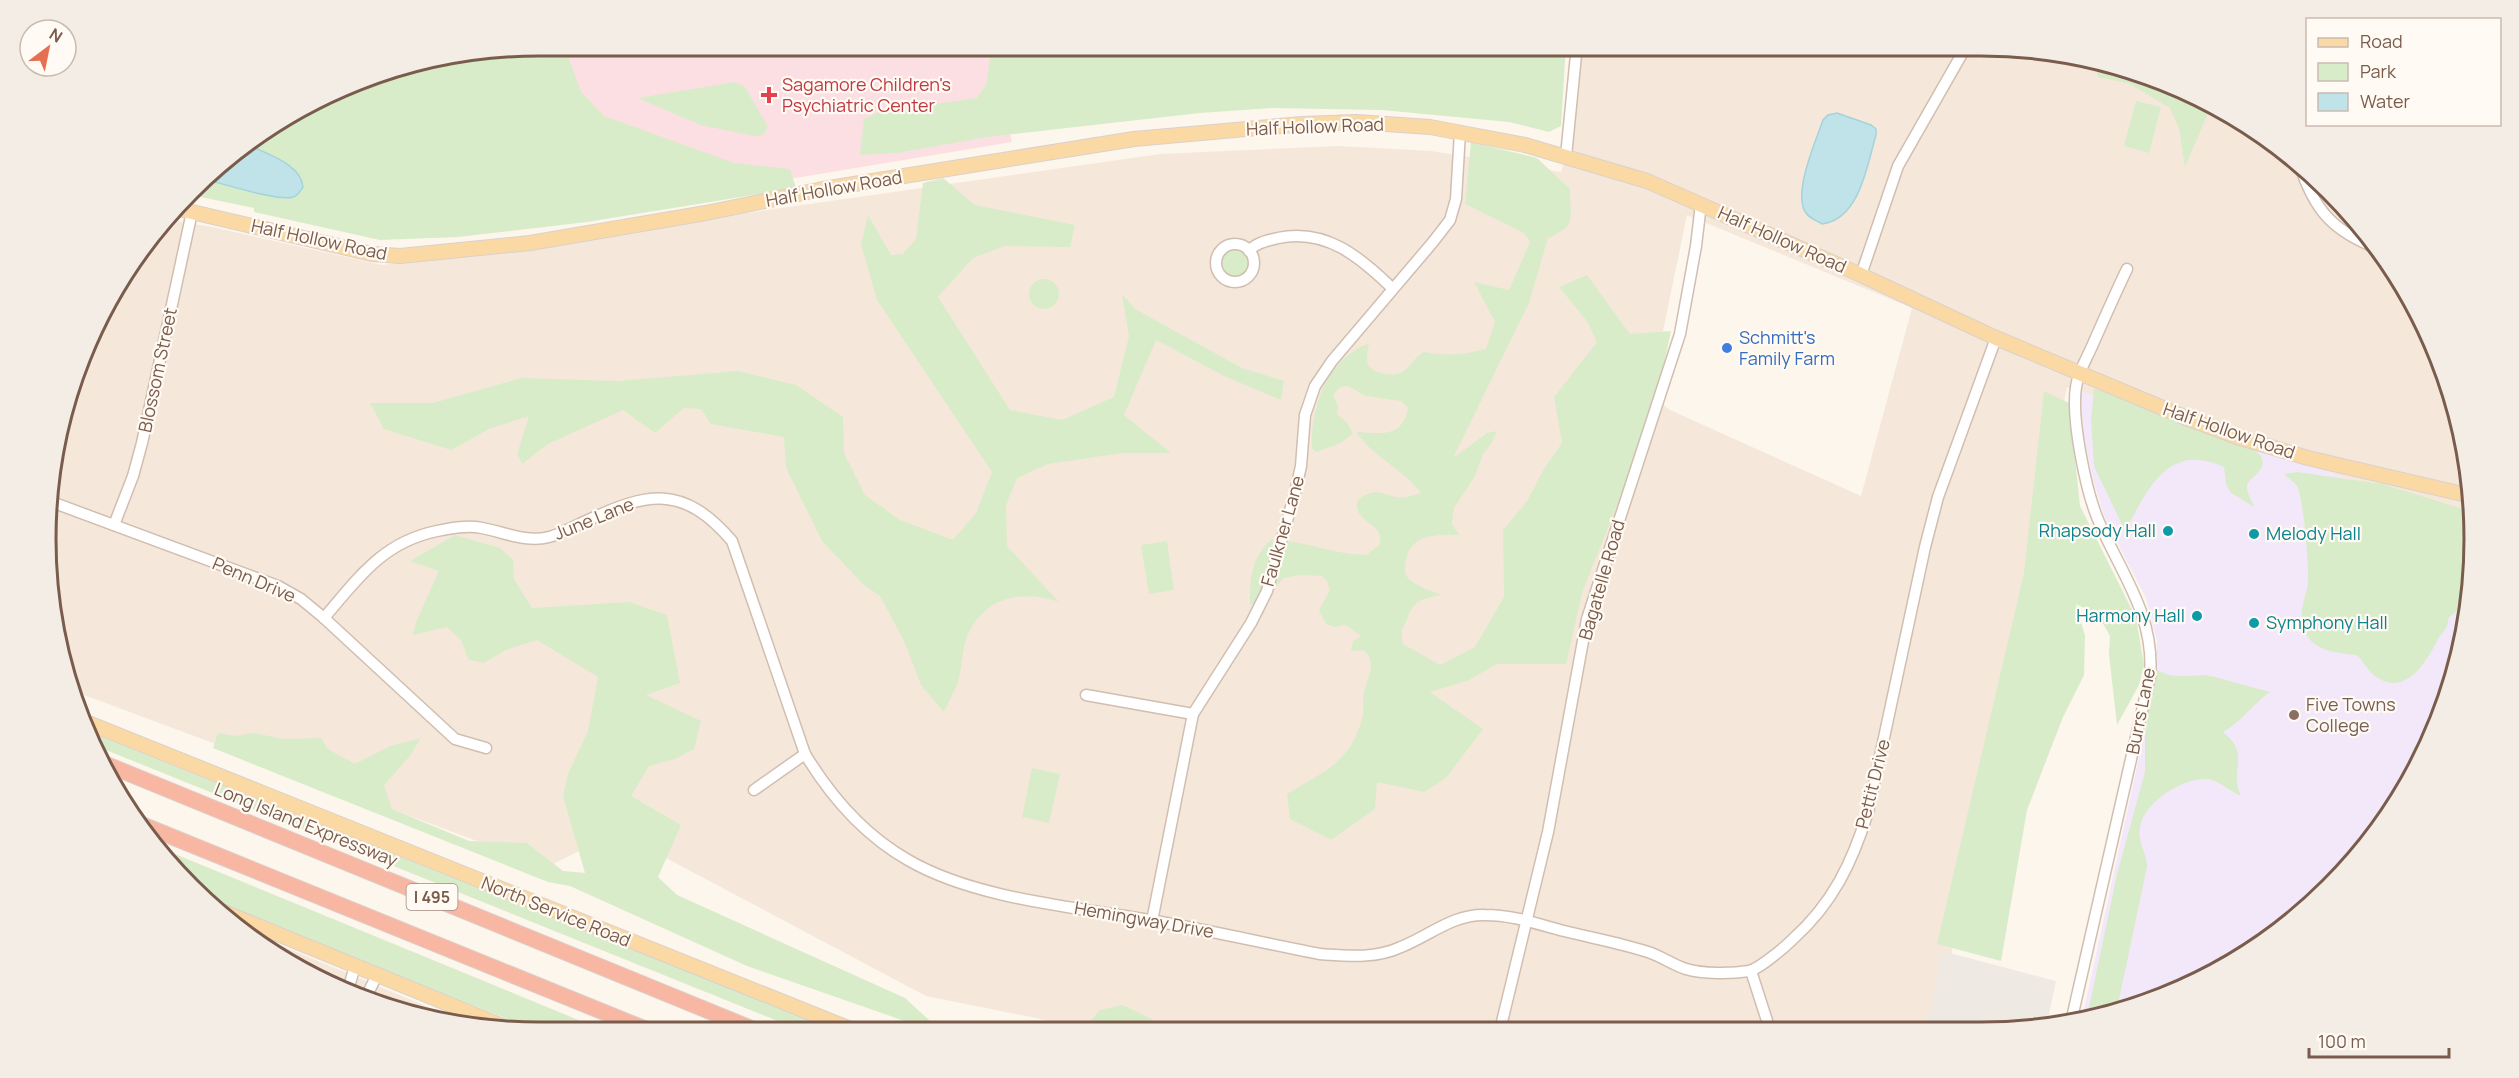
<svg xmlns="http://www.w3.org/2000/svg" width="2519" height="1078" viewBox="0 0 2519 1078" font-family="Manrope,sans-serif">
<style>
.residential{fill:#f5e8da;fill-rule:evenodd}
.industrial{fill:#efe9e4}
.education{fill:#f3e8fa}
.medical{fill:#fbdfe3}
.green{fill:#d8ecc9}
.water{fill:#bfe3e8;stroke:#a5d3da;stroke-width:1.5}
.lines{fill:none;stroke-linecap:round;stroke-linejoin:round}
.minor-casing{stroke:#d1beb0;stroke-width:13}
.major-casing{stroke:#dad1cd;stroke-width:16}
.highway-casing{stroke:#dad1cd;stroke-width:17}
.minor{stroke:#fff;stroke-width:10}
.major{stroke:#fbd9a5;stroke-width:14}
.highway{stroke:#f7b7a3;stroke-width:15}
.health-dot{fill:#e0444e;stroke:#fffaf3;stroke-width:2}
.shop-dot{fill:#3f7fe0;stroke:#fffaf3;stroke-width:2}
.culture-dot{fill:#0f9aa8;stroke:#fffaf3;stroke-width:2}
.education-dot{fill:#8d6e63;stroke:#fffaf3;stroke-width:2}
.labels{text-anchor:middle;stroke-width:4.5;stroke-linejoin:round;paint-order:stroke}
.shield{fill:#fffaf3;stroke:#a28b7f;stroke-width:1.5}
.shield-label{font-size:16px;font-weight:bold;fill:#7a5c4d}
.health-label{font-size:18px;fill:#be3a42;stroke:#fffaf3;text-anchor:start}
.street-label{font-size:18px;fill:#7a5c4d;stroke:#fffaf3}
.shop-label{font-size:18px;fill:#366cbe;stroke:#fffaf3;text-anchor:start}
.culture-label{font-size:18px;fill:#0d838f;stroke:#fffaf3;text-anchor:end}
.education-label{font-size:18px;fill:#785e54;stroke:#fffaf3;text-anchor:start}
.rim{fill:none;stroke:#7a5c4d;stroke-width:3}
</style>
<rect width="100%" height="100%" fill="#fdf6ec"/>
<!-- residential -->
<g class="residential">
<path d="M 1577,45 L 1980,45 L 2139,71 L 2227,111 L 2306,168 L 2372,239 L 2423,321 L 2457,411 L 2473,507 L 2473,520 L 2067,387 L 1936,1029 L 1101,1031 L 926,996 L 617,832 L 547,867 L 76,692 L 54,635 L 45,539 L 54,443 L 111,292 L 170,220 L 212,227 L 382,265 L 1160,154 L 1338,146 L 1431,151 L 1561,172 L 1566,156 ZM 1687,215 L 1912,308 L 1861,496 L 1670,410 L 1650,394 Z"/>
<polygon points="232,925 457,1019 380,1007 238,931"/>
</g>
<!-- industrial -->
<polygon class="industrial" points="1942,951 2056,981 2046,1028 1926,1029"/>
<!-- education -->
<polygon class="education" points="2080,391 2473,520 2470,604 2448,698 2391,814 2281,931 2169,995 2082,1019 2156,679 2157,641 2146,598 2106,521 2093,480 2084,437"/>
<!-- medical -->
<polygon class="medical" points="539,45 992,45 1012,142 566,216"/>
<!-- green -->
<g class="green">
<polygon points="539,45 564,45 581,92 604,116 734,163 790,169 796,188 587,222 458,237 380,240 254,212 254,208 191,195 214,167 292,111 380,71"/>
<polygon points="992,45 1566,45 1561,126 1549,132 1509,122 1382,110 1272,108 1200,113 987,137 897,153 860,155 864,119 879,112 977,98 986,85"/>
<polygon points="2098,65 2139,71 2212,104 2185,167 2179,128 2170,108 2128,83 2097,77"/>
<polygon points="735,82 745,87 768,127 763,135 755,136 700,125 638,98"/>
<polygon points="2136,101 2161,107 2149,153 2124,146"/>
<path d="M 1471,142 L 1537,158 L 1570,189 C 1570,217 1578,226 1548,238 L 1529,303 L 1453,458 L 1487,433 L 1497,431 L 1491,444 L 1483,454 L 1475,476 L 1454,508 L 1452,524 L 1459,535 C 1438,534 1410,534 1406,560 C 1405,566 1404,573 1408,578 C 1415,586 1432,591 1442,595 C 1425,598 1413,600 1408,617 C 1402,632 1400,625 1403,644 L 1440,665 L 1475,647 L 1504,597 L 1503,530 L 1527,501 L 1545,467 L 1562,443 L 1554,397 L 1597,342 L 1587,321 L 1559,287 L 1587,275 L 1630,334 L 1671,331 L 1653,416 L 1583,590 L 1566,664 L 1497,664 L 1467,681 L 1430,692 L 1483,729 L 1446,778 L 1424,792 L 1377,782 L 1375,809 L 1331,840 L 1290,819 L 1287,794 C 1324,771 1349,764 1362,719 C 1365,710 1362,700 1364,692 C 1368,677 1378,661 1363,650 L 1351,651 L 1353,641 L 1361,636 L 1346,625 L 1335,627 L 1326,624 L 1319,610 L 1330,590 L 1327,581 L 1322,576 L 1300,575 L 1284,578 L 1270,593 L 1264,614 L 1250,603 C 1250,579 1251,557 1271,540 C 1304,540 1335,555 1367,555 L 1380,544 C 1383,520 1355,526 1357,501 C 1378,482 1386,500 1407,497 C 1412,496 1417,494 1421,493 C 1403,469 1374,458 1356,432 C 1381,433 1402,439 1408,408 L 1401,401 L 1366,396 L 1348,386 L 1340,387 L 1333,395 L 1338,406 L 1337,414 L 1348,424 L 1353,434 L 1339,444 L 1316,452 L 1312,449 C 1310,406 1327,360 1369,343 C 1368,350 1365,359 1369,366 C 1375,374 1396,378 1404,371 C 1412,365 1414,357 1424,352 C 1446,356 1464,355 1486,349 L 1495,322 L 1474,282 L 1509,290 L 1530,242 L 1524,233 L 1465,204 Z"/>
<path d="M 943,178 L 975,205 L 1075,225 L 1070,247 L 1005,246 L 973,258 L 938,297 L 1010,410 L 1062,420 L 1114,397 L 1129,336 L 1122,294 L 1135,309 L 1242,368 L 1284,381 L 1281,400 L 1224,376 L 1156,340 L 1124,415 L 1171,453 L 1122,453 L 1048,464 L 1017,478 L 1006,505 L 1007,546 L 1059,602 C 1022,589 983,597 967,637 C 962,649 962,665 959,678 C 956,689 949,701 944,712 L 921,685 L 904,641 L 880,596 L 864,585 L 822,541 L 786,468 L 784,437 L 711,424 L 701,409 L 684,408 L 655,433 L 623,410 L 548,444 L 522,464 L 517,454 L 529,416 L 489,429 L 451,450 L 384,429 L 370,403 L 433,403 L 521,378 L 619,381 L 738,371 L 796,385 L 843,417 L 844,453 L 865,495 L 900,520 L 953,540 L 976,513 L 992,472 L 877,300 L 861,244 L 868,215 L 891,255 L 903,254 L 916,239 L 923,183 Z"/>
<circle cx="1235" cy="263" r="17"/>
<circle cx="1044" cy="294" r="15"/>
<path d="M 2094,388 L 2251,447 L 2261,456 L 2263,462 C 2262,475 2247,478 2247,487 C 2247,493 2252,501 2254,507 L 2230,492 L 2226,484 L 2224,467 C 2167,441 2148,490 2125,531 L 2094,466 L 2091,420 Z"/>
<polygon points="2044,391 2069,403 2080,506 2136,618 2140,641 2144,665 2139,685 2117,725 2109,654 2110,636 2104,625 2088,610 2076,604 2085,636 2084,675 2063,717 2027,810 2001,961 1937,944 2024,573"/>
<path d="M 2297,472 L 2382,484 L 2473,512 C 2472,544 2480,599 2449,617 C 2446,635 2442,630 2437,641 C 2426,663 2404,698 2375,676 C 2368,671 2363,661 2357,655 C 2327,653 2299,647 2302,610 C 2303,600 2307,592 2308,582 C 2309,565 2304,501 2297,486 C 2294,482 2287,477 2284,474 Z"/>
<polygon points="455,535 500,548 513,560 514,579 532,608 629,602 667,615 680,683 646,695 701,721 694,749 675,759 649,766 631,796 681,825 658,877 677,895 905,998 942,1032 936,1032 747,966 570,886 548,882 213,748 218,733 235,736 253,733 284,739 321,738 328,749 355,764 390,746 421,738 409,757 384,785 392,809 469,841 527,843 563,871 585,873 563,796 568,774 588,731 598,677 537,640 506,650 484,663 469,660 461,640 447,627 413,635 416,622 439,571 410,561"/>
<polygon points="1167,541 1174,590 1149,594 1141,545"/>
<path d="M 2156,669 C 2176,683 2195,671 2215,677 C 2233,682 2251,687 2270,692 C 2253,704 2241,722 2223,732 C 2252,755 2228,769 2241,796 C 2232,792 2217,780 2208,779 C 2183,777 2144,802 2140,827 C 2137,842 2147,853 2147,867 L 2117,1009 L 2087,1017 L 2117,874 L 2145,772 L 2145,731 Z"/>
<polygon points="91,733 838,1032 805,1032 96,746"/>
<polygon points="1032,768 1060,774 1049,823 1022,817"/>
<polygon points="153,845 610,1033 543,1033 204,899 167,864"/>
<polygon points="1122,1005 1152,1019 1150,1031 1082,1031 1100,1010"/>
</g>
<!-- water -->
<g class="water">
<path d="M 1837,113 L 1871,125 L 1876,129 L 1876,135 C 1867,165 1860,219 1822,224 C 1817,221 1809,218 1806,213 C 1792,194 1816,141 1823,120 L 1828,115 Z"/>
<path d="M 247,144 C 265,154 301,163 303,187 C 300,191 298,196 293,197 C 279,202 221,183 204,179 L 214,167 Z"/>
</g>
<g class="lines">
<!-- minor casing -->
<g class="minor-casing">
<g id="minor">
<polyline points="1566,156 1577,45"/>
<path d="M 2299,163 C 2314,210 2332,231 2379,249"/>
<circle cx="1235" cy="263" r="19"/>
<path d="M 1249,251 C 1257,242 1267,241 1278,238 C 1326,228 1360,257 1392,288"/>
<polyline points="1861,275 1898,166 1967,45"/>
<polyline points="49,501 278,586 301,599 324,618 455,739 486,748"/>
<polyline points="114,525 133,476 142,443 192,212"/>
<path d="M 324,618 C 358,578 383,542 437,531 C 452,528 467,525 482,528 C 504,532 526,543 549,537 C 562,534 574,526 586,521 C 648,492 683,484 732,541 L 805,754 C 831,797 864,835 908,860 C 975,899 1075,907 1150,920 C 1207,930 1264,943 1320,954 C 1348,956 1375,959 1401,947 C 1429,936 1453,914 1485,915 C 1513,915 1537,924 1564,931 C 1592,938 1621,943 1648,952 C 1661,956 1673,965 1686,969 C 1703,974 1731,974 1749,971 C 1759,969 1785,947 1793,939 C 1833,903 1852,863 1868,812 L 1925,547 L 1938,497 L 1996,338"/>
<polyline points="1086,695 1193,714"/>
<polyline points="754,790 805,754"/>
<polyline points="1152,921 1193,714 1251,623 1267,591 1295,493 1301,466 1305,415 1315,386 1332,361 1433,242 1450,220 1456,199 1460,132"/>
<polyline points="1751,971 1770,1030"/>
<polyline points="348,990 355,966"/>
<polyline points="365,999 377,975"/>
<path d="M 2071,1022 L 2150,676 C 2155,616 2122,575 2099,522 C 2086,492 2071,419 2076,387 C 2078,372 2087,358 2093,344 C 2104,319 2115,294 2127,269"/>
<polyline points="1500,1030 1548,832 1587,619 1680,334 1696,246 1701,204"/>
</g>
</g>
<!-- major casing -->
<g class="major-casing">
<g id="major">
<polyline points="179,209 372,254 400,256 530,243 706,213 823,189 1134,139 1302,124 1356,122 1430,127 1525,145 1647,181 1861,275 1996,338 2189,419 2237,437 2308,458 2471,496"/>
<polyline points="88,723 858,1032"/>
<polyline points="214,908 507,1028"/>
</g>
</g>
<!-- highway casing -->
<g class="highway-casing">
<g id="highway">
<polyline points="103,763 760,1032"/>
<polyline points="138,823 655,1033"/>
</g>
</g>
<!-- minor -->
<use href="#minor" class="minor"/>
<!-- major -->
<use href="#major" class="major"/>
<!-- highway -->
<use href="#highway" class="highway"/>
</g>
<!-- markers -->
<path class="health-dot" d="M766 86h6v6h6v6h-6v6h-6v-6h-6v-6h6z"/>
<circle class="shop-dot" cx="1727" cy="348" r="6"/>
<g class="culture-dot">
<circle cx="2168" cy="531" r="6"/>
<circle cx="2254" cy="534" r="6"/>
<circle cx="2197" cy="616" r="6"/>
<circle cx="2254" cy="623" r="6"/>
</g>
<circle class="education-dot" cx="2294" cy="715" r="6"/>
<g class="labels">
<!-- shield labels -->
<rect class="shield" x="406.5" y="884" width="51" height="26" rx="4.5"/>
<g class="shield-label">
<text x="432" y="903">I 495</text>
</g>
<!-- health labels -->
<g class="health-label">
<text x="782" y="91">Sagamore Children's<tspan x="782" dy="21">Psychiatric Center</tspan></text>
</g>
<!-- street labels -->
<g class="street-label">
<text transform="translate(1315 127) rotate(-2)" y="6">Half Hollow Road</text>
<text transform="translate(834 189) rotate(-10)" y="6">Half Hollow Road</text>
<text transform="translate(319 240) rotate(12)" y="6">Half Hollow Road</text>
<text transform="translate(1782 240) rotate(24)" y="6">Half Hollow Road</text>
<text transform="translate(158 370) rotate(-78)" y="6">Blossom Street</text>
<text transform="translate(2229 431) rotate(19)" y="6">Half Hollow Road</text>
<text transform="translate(594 519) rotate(-22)" y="6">June Lane</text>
<text transform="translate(1283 531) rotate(-74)" y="6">Faulkner Lane</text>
<text transform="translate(254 580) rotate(23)" y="6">Penn Drive</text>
<text transform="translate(1602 580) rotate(-74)" y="6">Bagatelle Road</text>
<text transform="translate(2141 711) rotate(-79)" y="6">Burrs Lane</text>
<text transform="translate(1873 784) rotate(-76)" y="6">Pettit Drive</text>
<text transform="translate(306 825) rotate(22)" y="6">Long Island Expressway</text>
<text transform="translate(556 912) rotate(22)" y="6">North Service Road</text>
<text transform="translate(1144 920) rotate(10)" y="6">Hemingway Drive</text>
</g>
<!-- shop labels -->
<g class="shop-label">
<text x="1739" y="344">Schmitt's<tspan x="1739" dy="21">Family Farm</tspan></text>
</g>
<!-- culture labels -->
<g class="culture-label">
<text x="2156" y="537">Rhapsody Hall</text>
<text x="2266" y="540" text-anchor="start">Melody Hall</text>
<text x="2185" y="622">Harmony Hall</text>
<text x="2266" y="629" text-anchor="start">Symphony Hall</text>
</g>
<!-- education labels -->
<g class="education-label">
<text x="2306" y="711">Five Towns<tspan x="2306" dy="21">College</tspan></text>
</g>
</g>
<!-- crop -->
<path d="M0 0H2519V1078H0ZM539 56H1981A483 483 0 0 1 2464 539V539A483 483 0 0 1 1981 1022H539A483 483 0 0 1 56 539V539A483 483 0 0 1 539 56Z" fill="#f4ede6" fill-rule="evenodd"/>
<path class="rim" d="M539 56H1981A483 483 0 0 1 2464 539V539A483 483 0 0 1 1981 1022H539A483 483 0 0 1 56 539V539A483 483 0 0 1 539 56Z"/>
<!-- legend -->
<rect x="2306" y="18" width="195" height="108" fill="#fffaf3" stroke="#cabbb1" stroke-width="1.5"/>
<rect x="2318" y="38" width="30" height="9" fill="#fbd9a5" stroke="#cabbb1" stroke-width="1.5"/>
<text x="2360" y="48" font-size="18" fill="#7a5c4d">Road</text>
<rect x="2318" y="63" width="30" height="18" fill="#d8ecc9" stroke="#cabbb1" stroke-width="1.5"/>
<text x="2360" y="78" font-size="18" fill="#7a5c4d">Park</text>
<rect x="2318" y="93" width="30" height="18" fill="#bfe3e8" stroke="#cabbb1" stroke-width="1.5"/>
<text x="2360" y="108" font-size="18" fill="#7a5c4d">Water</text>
<!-- north arrow -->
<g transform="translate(48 48) rotate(32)"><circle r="28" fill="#fffaf3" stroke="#cabbb1" stroke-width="1.5"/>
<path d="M0-4.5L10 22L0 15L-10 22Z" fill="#e76f51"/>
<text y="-9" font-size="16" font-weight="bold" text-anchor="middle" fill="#7a5c4d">N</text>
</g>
<!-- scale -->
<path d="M2309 1048v9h140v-9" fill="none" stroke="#7a5c4d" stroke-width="3"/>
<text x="2318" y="1048" font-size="18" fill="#7a5c4d" stroke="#fffaf3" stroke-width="4.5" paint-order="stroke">100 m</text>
</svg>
